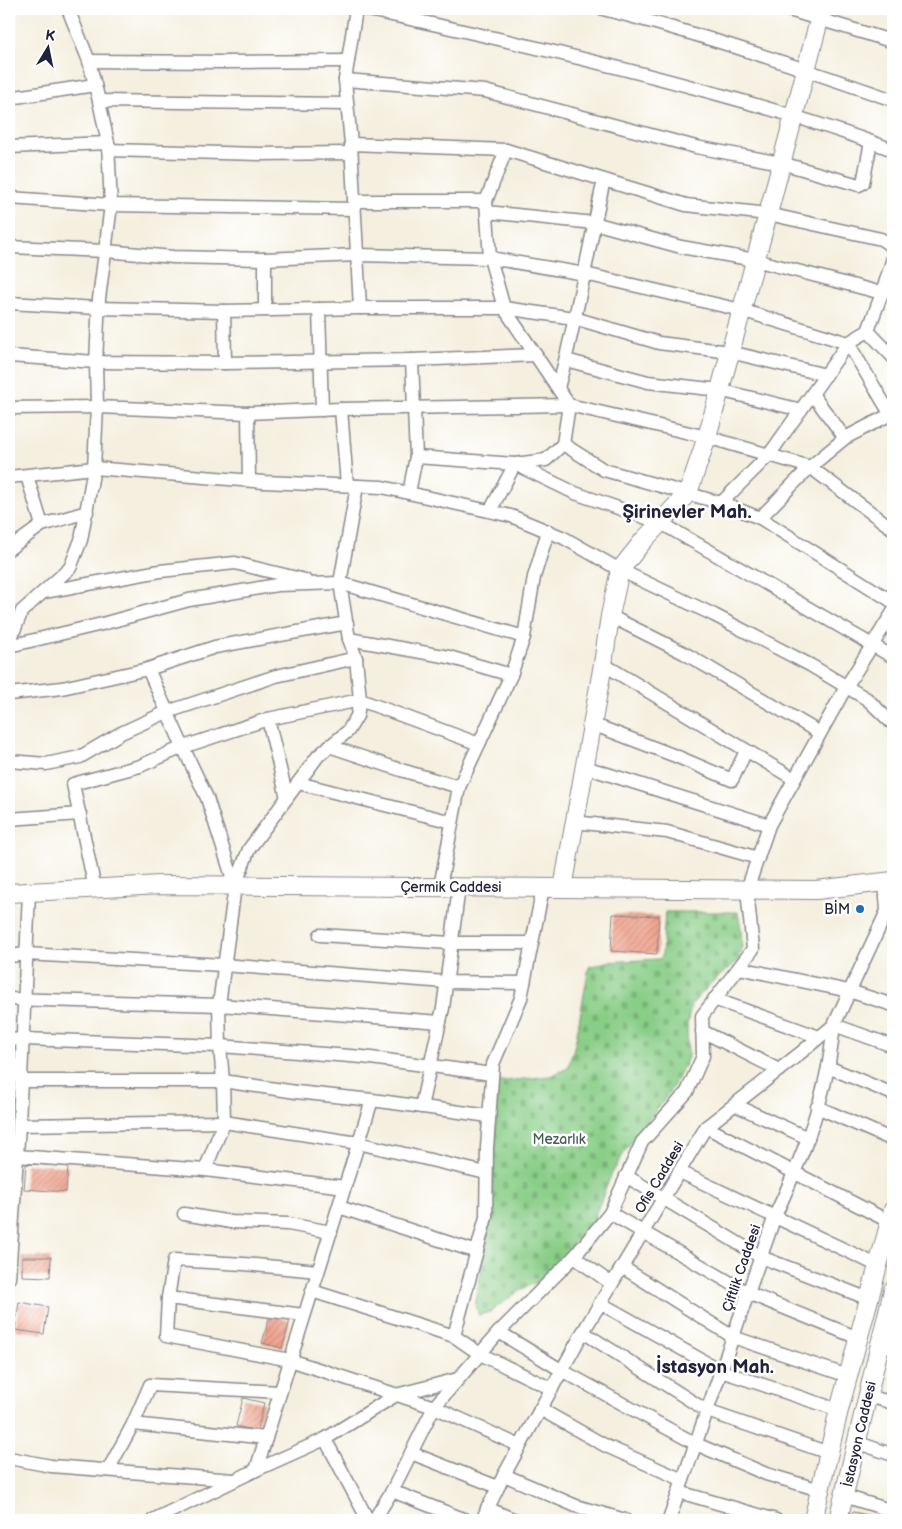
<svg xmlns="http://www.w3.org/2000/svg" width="902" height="1529" viewBox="0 0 902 1529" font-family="'Balsamiq Sans',sans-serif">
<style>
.cemetery{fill:url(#cemetery-stones);stroke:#567861}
.building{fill:url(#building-hatch)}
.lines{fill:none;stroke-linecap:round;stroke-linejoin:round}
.street-casing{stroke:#8b888c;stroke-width:15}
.secondary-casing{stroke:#8b888c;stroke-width:20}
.street{stroke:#fff;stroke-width:12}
.secondary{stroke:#fff;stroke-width:18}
.poi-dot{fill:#1f6fb2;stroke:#fff;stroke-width:2}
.labels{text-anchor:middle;stroke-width:5;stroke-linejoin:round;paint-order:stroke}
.street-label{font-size:14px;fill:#22223b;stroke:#fff}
.poi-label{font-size:14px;fill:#22223b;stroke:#fff;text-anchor:end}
.park-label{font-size:14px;fill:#465e56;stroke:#fff}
.district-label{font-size:19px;font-weight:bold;fill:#22223b;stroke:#fff}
</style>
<defs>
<pattern id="cemetery-stones" width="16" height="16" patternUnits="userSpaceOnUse" patternTransform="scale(1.25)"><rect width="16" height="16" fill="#89ce87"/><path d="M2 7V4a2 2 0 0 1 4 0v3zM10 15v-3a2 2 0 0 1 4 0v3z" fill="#76b175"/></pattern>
<pattern id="building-hatch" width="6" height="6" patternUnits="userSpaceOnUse" patternTransform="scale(1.25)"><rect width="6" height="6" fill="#f09c85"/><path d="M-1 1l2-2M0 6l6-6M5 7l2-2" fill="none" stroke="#c27f6e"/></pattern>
</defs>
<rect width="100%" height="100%" fill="#fff"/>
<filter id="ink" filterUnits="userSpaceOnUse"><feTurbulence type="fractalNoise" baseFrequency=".02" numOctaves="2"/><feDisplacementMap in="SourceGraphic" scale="10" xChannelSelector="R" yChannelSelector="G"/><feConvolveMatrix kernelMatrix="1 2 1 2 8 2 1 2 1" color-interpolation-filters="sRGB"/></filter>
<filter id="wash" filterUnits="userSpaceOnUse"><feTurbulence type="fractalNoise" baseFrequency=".0096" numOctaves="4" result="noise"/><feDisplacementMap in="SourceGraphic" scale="20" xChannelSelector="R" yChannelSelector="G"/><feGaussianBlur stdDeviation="1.12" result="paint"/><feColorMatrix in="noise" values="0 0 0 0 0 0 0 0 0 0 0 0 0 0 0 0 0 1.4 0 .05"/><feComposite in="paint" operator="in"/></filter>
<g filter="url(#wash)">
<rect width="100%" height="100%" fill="#f4efde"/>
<!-- cemetery -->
<polygon class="cemetery" points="665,912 738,912 741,929 742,949 737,962 712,982 691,1005 687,1025 688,1057 682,1070 671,1090 627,1148 611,1175 593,1221 542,1280 520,1290 490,1312 479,1315 475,1306 491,1214 498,1082 550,1076 568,1068 575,1044 589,967 606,962 659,959 662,956"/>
<g id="blocks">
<!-- building -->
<g class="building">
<polygon points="294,9 313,9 313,12 294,10"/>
<polygon points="613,914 659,916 657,954 611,951"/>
<polygon points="26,1164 68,1166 66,1192 24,1189"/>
<polygon points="22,1257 51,1257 50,1277 22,1276"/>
<polygon points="19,1302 48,1307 44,1334 15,1330"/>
<polygon points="270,1315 290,1320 282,1348 262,1343"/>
<polygon points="243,1398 264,1403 257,1431 236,1426"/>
<polygon points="853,1512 888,1519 888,1520 851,1520"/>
</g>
</g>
</g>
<g filter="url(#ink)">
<use href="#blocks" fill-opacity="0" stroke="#8b888c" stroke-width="1"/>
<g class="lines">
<!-- street casing -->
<g class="street-casing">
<g id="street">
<polyline points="356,9 345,80 351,144 360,308 504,308 569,405 563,444 546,460 515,464 490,511"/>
<path d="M 364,9 C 480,34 595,60 710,92 C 772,109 833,127 893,150"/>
<path d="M 603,9 C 702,34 798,67 893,100"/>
<polyline points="786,9 891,41"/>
<polyline points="89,61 225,62 348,61"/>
<polyline points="345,80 485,91 696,147 781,163 859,185 863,183 871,142"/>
<polyline points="9,98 95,85"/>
<polyline points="99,101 347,104"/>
<polyline points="351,144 506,150 686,205 768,214 881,239 893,247"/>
<polyline points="9,147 108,143"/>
<polyline points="108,150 260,154 351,153"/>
<polyline points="9,198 111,205 354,209"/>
<polyline points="354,201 486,201 506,150"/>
<polyline points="486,201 490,258 504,308 574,318 659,343 730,352 826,375"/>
<polyline points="487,212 594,223 681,247 755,260 882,293"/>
<polyline points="9,247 106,251 173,257 265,259 357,255 490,258 585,274 741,310 848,343 891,415"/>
<polyline points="9,303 98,308 224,311"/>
<polyline points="319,309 360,308"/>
<polyline points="265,310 265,259"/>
<polyline points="868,331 893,357"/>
<polyline points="9,356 96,362 225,363 412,360"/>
<polyline points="566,360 648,382 719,390 801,410"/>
<polyline points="225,363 224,311 319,309 322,410"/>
<path d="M 558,388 C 577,319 588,249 604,180"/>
<polyline points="812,394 845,438"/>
<polyline points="9,408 97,407 248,413 249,480"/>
<polyline points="341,409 569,405 707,437 810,467 760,518 721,503"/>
<polyline points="248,413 341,409 347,485"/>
<polyline points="893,413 845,438 810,467 893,529"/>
<polyline points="563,444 604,470 721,503 769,455 848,343 868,331 882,293 893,258"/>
<polyline points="416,457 412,360 536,355"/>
<polyline points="27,476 42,525"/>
<polyline points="9,477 94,468 264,482 382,487 511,516 564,538 620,570 714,615 810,665 867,699 893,724"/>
<polyline points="409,493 416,457 515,464 575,493 661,523 893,657"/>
<polyline points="760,518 893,602"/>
<polyline points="9,549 42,525 87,512"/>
<polyline points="44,592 160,571 235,563 305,580"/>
<polyline points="610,616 684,653 820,733"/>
<polyline points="349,639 449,657 511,675 524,637"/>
<polyline points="9,643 22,611 70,568 81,540 94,468 97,407 96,362 99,299 111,205 108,143 99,101 89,61 68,9"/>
<polyline points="9,646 102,624 189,600 277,585 340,583 524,637 534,577 548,531"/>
<polyline points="603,664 794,779"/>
<polyline points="9,694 62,688 148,669 215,647 347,623"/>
<polyline points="268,719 287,798"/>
<polyline points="592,724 678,757 732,780 746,751"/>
<polyline points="329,746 401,770 459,787"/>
<polyline points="9,761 46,764 80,757 121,733 167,712 276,676 356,658"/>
<polyline points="585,767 769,825"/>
<polyline points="298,783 452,822"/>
<polyline points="9,819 80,814"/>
<polyline points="574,822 667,832 758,858"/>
<polyline points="235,886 207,798 183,747 268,719 360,700 479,744"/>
<polyline points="440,887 459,787 511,675"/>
<polyline points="543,888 521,998 493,1064 487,1148 486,1217 454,1336 480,1354 552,1389"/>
<polyline points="95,889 73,784 140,766 183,747 148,669"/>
<polyline points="320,935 451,943 532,943"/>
<polyline points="9,956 26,954 223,965 446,982 524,983"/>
<polyline points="739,968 849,991 893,1005"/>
<polyline points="9,999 219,1005 440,1022"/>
<polyline points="714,999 819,1037"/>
<polyline points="702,1031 779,1070"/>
<polyline points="9,1040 23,1039 220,1046 363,1057 492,1074"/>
<polyline points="828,1067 893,1094"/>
<polyline points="21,1081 223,1081 220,1046 219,1005 235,886 249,849 318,756 348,731 357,716 360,700 356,658 349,639 340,583 357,486"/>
<polyline points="735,1105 808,1138"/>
<polyline points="421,1107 443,1008 459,887"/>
<polyline points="817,1107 893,1140"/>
<polyline points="19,1125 224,1122 358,1143 486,1173"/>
<polyline points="706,1127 890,1222"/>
<polyline points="17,1156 205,1170 345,1187"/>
<polyline points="205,1170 224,1122 223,1081 296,1092 372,1100 489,1116"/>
<polyline points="680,1172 879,1266"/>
<polyline points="626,1176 761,1257 869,1299"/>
<polyline points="339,1207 477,1252"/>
<polyline points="610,1213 748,1293 858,1338"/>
<polyline points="184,1214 231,1222 288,1224 331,1232"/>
<polyline points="574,1257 612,1284"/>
<polyline points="622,1267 733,1337 848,1376"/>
<polyline points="318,1271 244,1264 174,1260 168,1298 166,1336 290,1360 434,1407 520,1446"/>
<polyline points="9,1278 19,1125 29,892"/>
<polyline points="312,1291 454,1336"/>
<polyline points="168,1298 304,1315"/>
<polyline points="600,1303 721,1371 839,1410"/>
<polyline points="499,1332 561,1370 696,1444 766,1474 820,1490"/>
<polyline points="583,1332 707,1411 829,1453"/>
<polyline points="880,1344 893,1348"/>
<polyline points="868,1396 893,1403"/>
<polyline points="540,1409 606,1446 683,1480"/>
<polyline points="133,1424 266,1438"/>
<polyline points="856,1442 893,1455"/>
<polyline points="411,1453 498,1487"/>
<polyline points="9,1458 51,1466 234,1480"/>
<polyline points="108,1470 133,1424 150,1385 280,1392"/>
<polyline points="256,1470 372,1100"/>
<polyline points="504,1475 576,1506 625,1520"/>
<polyline points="392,1491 466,1520"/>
<polyline points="679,1492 776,1520"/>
<polyline points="844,1496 893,1511"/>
<polyline points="487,1508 515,1520"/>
<polyline points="153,1520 256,1470 325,1439"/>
<polyline points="368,1520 325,1439 396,1395 458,1379"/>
<polyline points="374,1520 392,1491 434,1407 499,1332 574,1257 610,1213 642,1142 687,1092 703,1056 702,1016 753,949 747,890 769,825 846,687 893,612"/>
<polyline points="482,1520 504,1475 583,1332 706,1127 798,1055 834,1025 887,911 885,882"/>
<path d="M 669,1520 L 775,1216 C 797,1168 818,1119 828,1067 C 831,1053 832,1039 834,1025 L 893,1046"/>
</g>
</g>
<!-- secondary casing -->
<g class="secondary-casing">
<g id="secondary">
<polyline points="563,888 603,664 610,616 620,570 643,541 688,493 707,437 768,214 822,9"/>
<polyline points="9,893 161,885 816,890 893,881"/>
<polyline points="813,1520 839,1410 893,1210"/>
<polyline points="838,1520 893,1290"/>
</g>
</g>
<!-- street -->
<use href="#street" class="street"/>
<!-- secondary -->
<use href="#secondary" class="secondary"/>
</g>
</g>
<!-- markers -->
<circle class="poi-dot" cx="860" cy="909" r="5"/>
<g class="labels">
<!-- street labels -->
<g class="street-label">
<text x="451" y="892">Çermik Caddesi</text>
<text transform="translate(659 1177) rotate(-59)" y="5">Ofis Caddesi</text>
<text transform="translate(741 1268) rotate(-71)" y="5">Çiftlik Caddesi</text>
<text transform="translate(859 1434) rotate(-77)" y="5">İstasyon Caddesi</text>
</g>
<!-- poi labels -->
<g class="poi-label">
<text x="850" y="914">BİM</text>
</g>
<!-- park labels -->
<g class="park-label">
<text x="559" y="1144">Mezarlık</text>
</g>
<!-- district labels -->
<g class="district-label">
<text x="687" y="518">Şirinevler Mah.</text>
<text x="715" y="1373">İstasyon Mah.</text>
</g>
</g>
<!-- margin -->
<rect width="902" height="1529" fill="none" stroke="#fff" stroke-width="30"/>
<!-- north arrow -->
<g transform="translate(48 48) rotate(10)" stroke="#ffffff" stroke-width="4" paint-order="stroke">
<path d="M0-4L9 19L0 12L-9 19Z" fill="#22223b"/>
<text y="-8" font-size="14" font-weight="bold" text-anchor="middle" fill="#22223b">K</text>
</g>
</svg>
